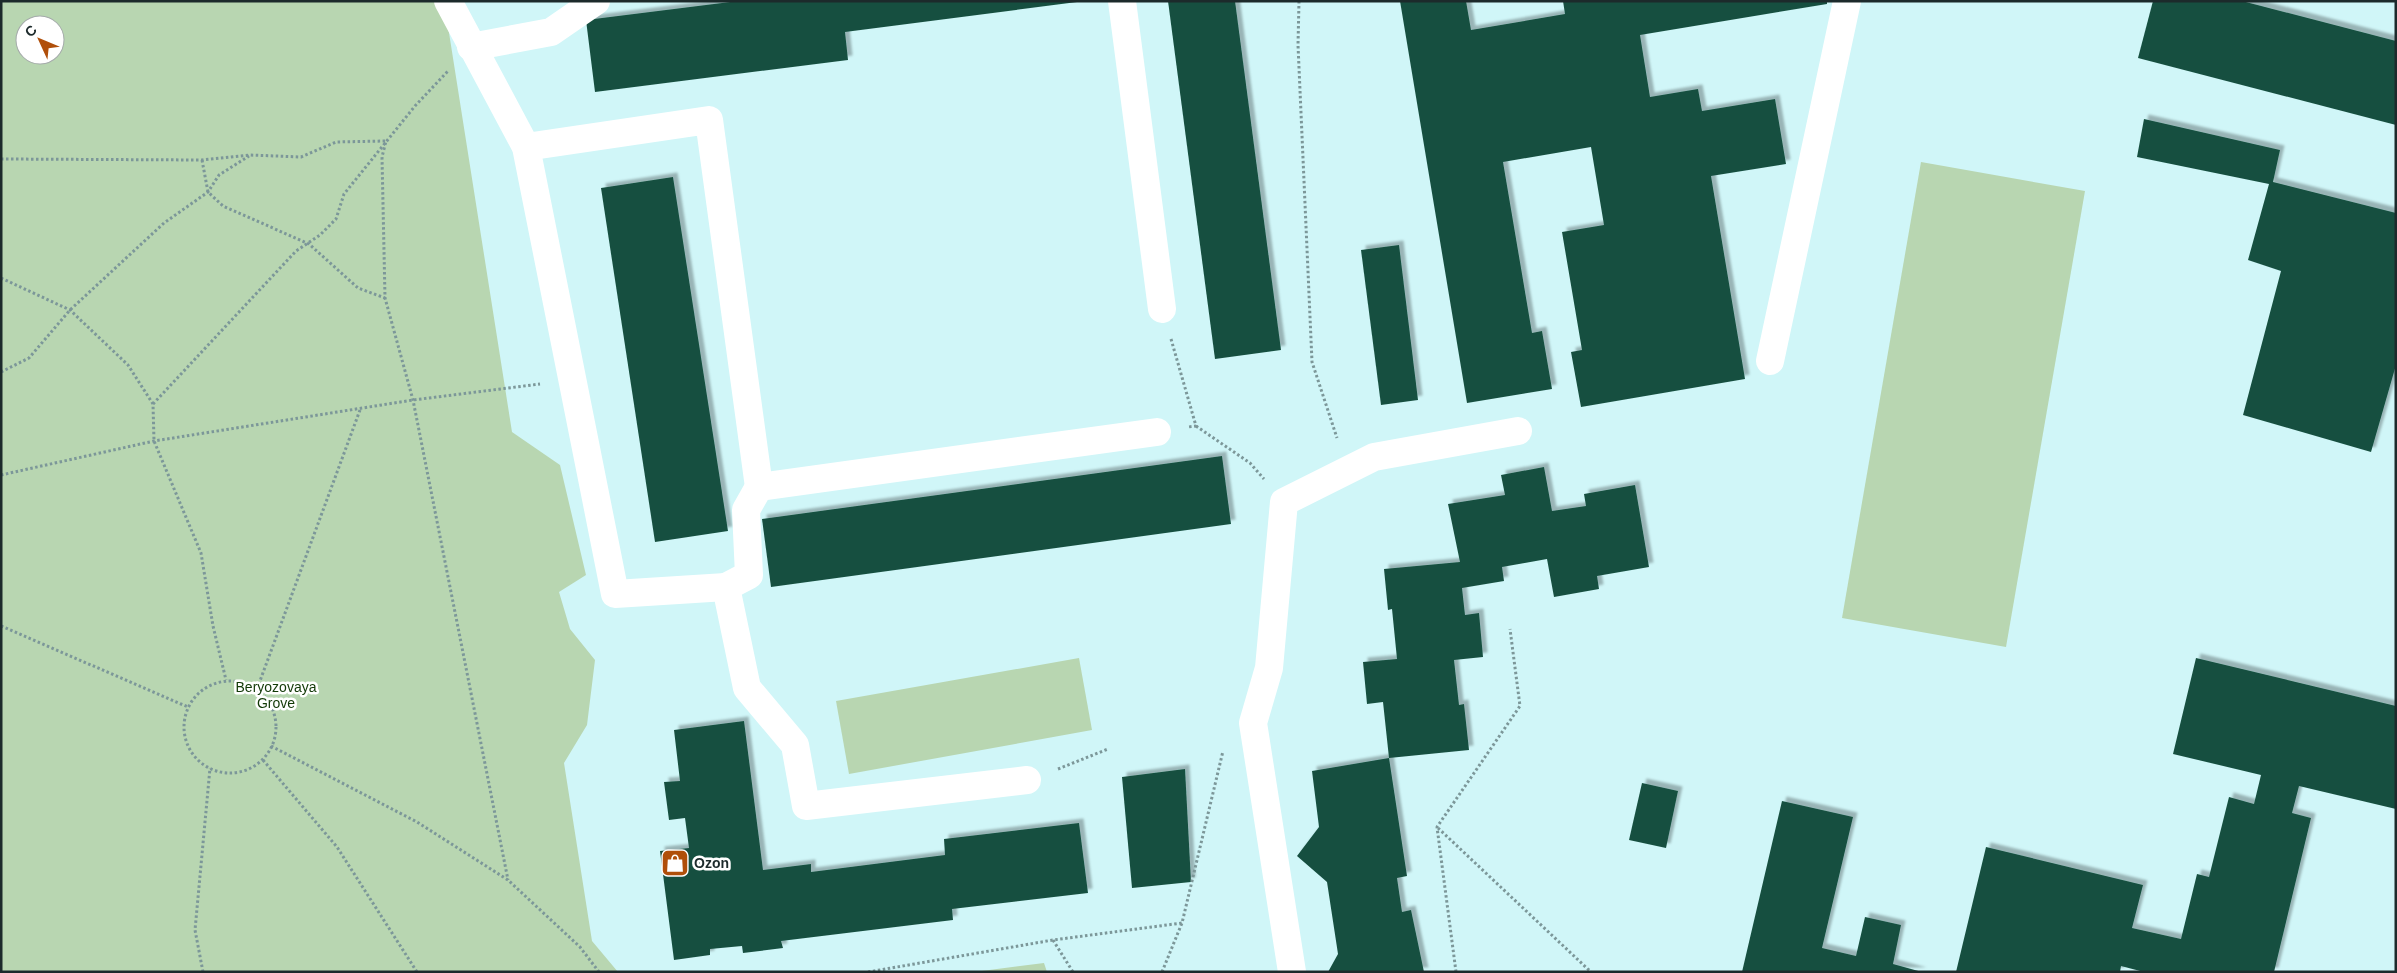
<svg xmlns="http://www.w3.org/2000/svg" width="2397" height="973" viewBox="0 0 2397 973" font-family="Arial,sans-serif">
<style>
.green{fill:#b8d6b1;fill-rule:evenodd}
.building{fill:#175040;filter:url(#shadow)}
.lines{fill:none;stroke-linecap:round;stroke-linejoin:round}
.path{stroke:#7c9799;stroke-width:3;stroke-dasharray:2.5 2.5;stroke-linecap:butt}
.minor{stroke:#fff;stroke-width:28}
.labels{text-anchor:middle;stroke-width:5;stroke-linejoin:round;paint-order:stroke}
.park-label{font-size:14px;fill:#123907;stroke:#fff}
.poi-label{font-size:14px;font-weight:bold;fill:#1c2a2b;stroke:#fff;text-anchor:start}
</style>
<defs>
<filter id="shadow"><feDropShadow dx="4.5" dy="-4.5" stdDeviation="1" flood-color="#0004"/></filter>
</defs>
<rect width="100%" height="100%" fill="#d0f6f8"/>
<!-- green -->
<g class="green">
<path d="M 1,1 L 444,1 L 512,432 L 560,465 L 586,575 L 559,592 L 570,629 L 595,660 L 587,725 L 564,763 L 592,941 L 618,972 L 1,972 ZM 25,25 L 55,25 L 55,55 L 25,55 Z"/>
<polygon points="1921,162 2085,191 2006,647 1842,618"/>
<polygon points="1079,658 1092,730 849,774 836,701"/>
<polygon points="1044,963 1047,972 974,972"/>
</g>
<!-- building -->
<g class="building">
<polygon points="738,1 1077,1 1077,2 845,32 848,60 595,92 586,20"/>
<polygon points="1168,1 1235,1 1281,350 1215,359"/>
<polygon points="1400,1 1466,1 1471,30 1565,14 1563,1 1827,1 1827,4 1640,35 1650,97 1698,89 1702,111 1775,99 1786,164 1711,176 1745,379 1581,407 1571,352 1582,350 1562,232 1604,225 1591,147 1503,162 1532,333 1542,331 1552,389 1467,403"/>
<polygon points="2153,1 2242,1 2396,41 2396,125 2138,58"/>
<polygon points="2144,119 2280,150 2273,182 2396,213 2396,365 2371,452 2243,415 2281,271 2248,260 2269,184 2137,157"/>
<polygon points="673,177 728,531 655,542 601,188"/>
<polygon points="1399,245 1418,400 1381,405 1361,250"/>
<polygon points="1222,456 1231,524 771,587 762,519"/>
<polygon points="1544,467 1552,511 1586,506 1584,494 1635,485 1649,567 1597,576 1599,589 1554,597 1547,559 1502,567 1504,581 1462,588 1465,615 1479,613 1483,657 1454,660 1459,705 1464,704 1469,750 1389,758 1383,702 1367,704 1363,662 1397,659 1392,609 1388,610 1384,569 1460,562 1448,504 1505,495 1501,475"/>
<polygon points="2196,658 2396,706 2396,809 2299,786 2292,813 2311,818 2274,972 2144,972 2121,966 2120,972 1956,972 1986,847 2143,885 2132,928 2181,939 2197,874 2209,877 2229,797 2254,804 2261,775 2173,754"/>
<polygon points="744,721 763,870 811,864 811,872 945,855 944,839 1079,823 1088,893 952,909 953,920 781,941 783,948 743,953 742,946 710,949 710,955 674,960 660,851 689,848 685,818 669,820 664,782 680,781 674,730"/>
<polygon points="1389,758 1407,876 1397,878 1402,912 1411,910 1424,972 1328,972 1338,954 1327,882 1297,856 1319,827 1312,771"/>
<polygon points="1185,769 1191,882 1132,888 1122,777"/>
<polygon points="1642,783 1678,791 1666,848 1629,840"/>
<polygon points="1782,801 1853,817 1822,948 1856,956 1865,917 1901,925 1893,964 1922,972 1742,972"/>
</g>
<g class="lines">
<!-- path -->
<g class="path">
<polyline points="1299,1 1298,45 1312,362 1337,438"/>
<polyline points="1,159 202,160 250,155 301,157 336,142 386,141 382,157 385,298 413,400 508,880"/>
<polyline points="202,160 208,192 223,206 309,244 358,288 385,298"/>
<polyline points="1,278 70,310 128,365 153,404 154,441 201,553 213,626 226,680"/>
<polyline points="1171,339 1196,426 1188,427"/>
<polyline points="1,372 29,358 70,310 164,223 208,192 219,175 249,156"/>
<polyline points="153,404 296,251 320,235 336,219 344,194 415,106 448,71"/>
<polyline points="1196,426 1250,463 1264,479"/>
<polyline points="1,475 154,441 413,400 540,384"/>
<polyline points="1,626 188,707"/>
<circle cx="230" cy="727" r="46"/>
<polyline points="257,689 360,410"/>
<polyline points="271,746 417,822 508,880 580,947 599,972"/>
<polyline points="263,760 337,847 417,972"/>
<polyline points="1058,769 1108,749"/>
<polyline points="1438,828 1591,972"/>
<polyline points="1053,940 1073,972"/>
<polyline points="203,972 195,930 210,768"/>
<polyline points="868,972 1053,940 1182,923"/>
<polyline points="1162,972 1182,923 1223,751"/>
<polyline points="1456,972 1437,827 1520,706 1510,629"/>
</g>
<!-- minor -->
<g class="minor">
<polyline points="448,1 526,147 615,594 726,587"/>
<polyline points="1122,1 1162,309"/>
<polyline points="471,47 551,32 596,1"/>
<polyline points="526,147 709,120 759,487 1157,432"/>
<polyline points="1770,361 1847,1"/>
<polyline points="759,487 746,510 749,575 726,587 747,688 795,745 806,806 1027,780"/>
<polyline points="1292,972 1253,723 1269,668 1284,502 1374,457 1518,431"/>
</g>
</g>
<!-- icons -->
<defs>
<g id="shop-square" transform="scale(1.4375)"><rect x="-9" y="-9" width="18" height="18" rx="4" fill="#b04f0a" stroke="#fff"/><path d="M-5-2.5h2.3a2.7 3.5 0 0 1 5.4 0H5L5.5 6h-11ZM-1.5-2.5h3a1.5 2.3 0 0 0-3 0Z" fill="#fff"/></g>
</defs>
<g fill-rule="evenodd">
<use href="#shop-square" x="675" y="863"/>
</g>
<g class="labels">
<!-- park labels -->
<g class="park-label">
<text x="276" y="692">Beryozovaya<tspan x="276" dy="16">Grove</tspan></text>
</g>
<!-- poi labels -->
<g class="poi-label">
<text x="694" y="868">Ozon</text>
</g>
</g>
<!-- border -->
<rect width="2397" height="973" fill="none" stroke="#1c2a2b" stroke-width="5"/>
<!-- north arrow -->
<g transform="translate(40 40) rotate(314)"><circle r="24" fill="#ffffff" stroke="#a4aaaa"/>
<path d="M0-4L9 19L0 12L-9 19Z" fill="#b04f0a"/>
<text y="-8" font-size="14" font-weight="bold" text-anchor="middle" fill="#1c2a2b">С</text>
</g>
</svg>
